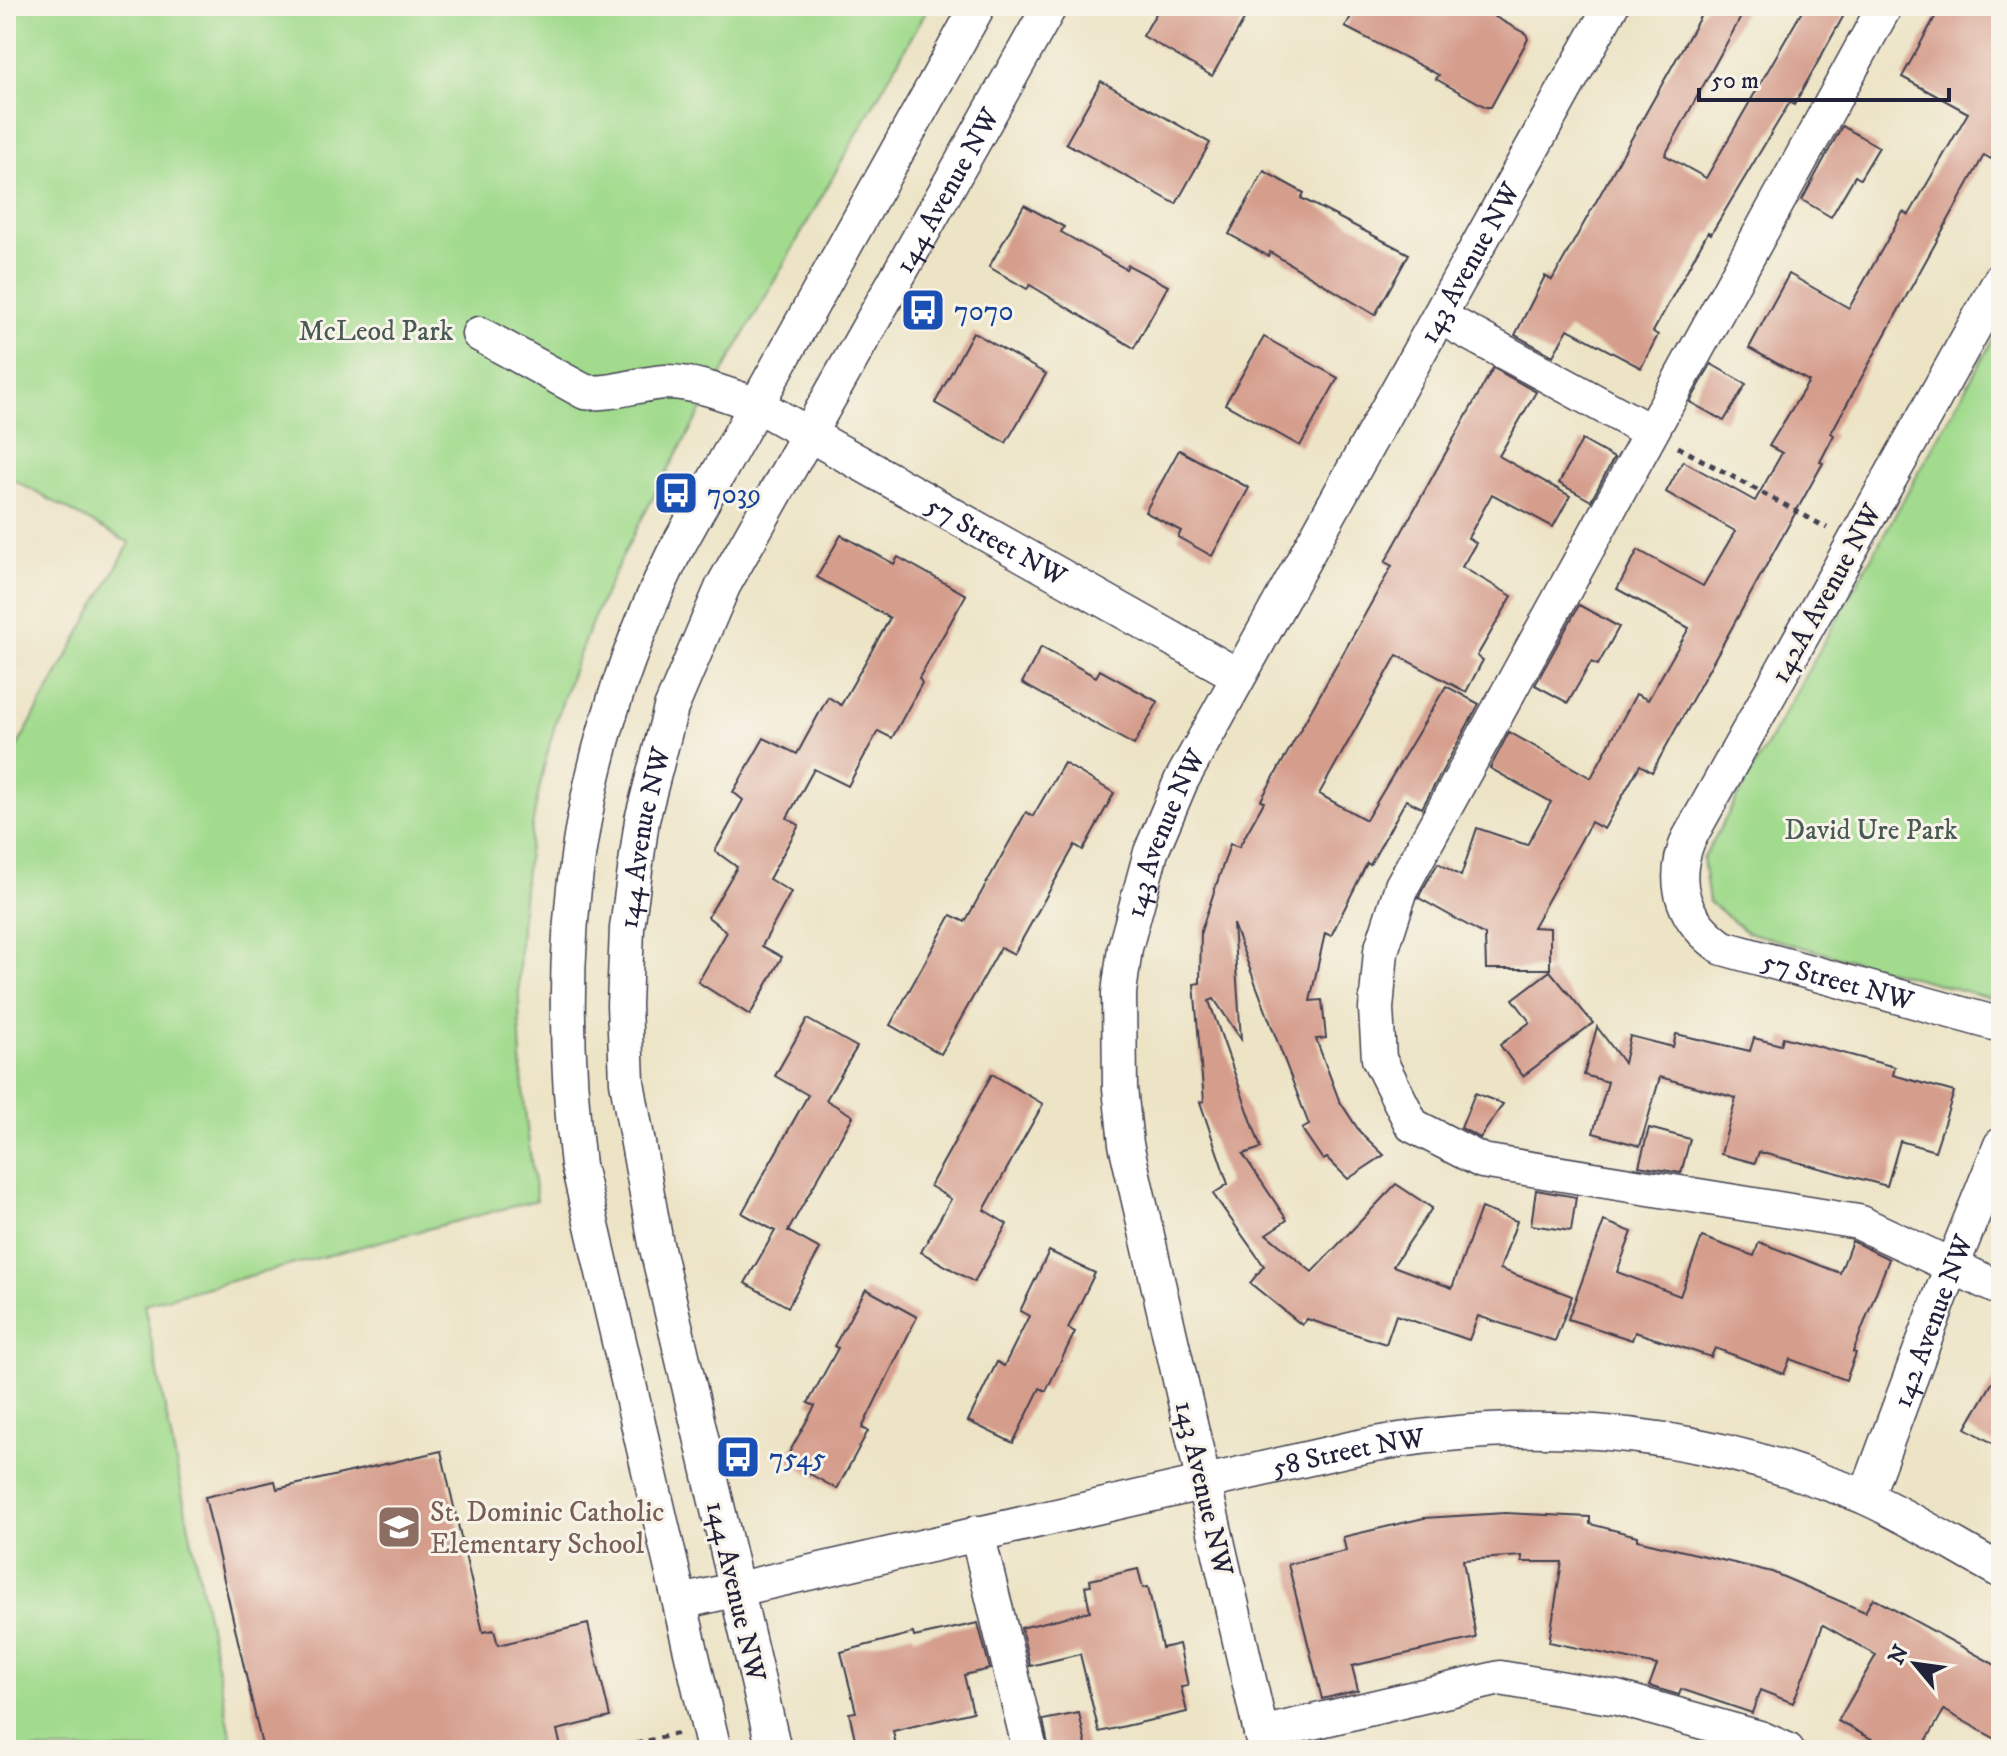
<svg xmlns="http://www.w3.org/2000/svg" width="2007" height="1756" viewBox="0 0 2007 1756" font-family="'IM FELL DW Pica',serif">
<style>
.green{fill:#a2db8e;stroke:#627e64;stroke-width:2}
.building{fill:#d59d8c}
.lines{fill:none;stroke-linecap:round;stroke-linejoin:round}
.minor-casing{stroke:#403f50;stroke-width:37}
.path{stroke:#403f50;stroke-width:5;stroke-dasharray:6 6;stroke-linecap:butt}
.minor{stroke:#fff;stroke-width:34}
.labels{text-anchor:middle;stroke-width:6;stroke-linejoin:round;paint-order:stroke}
.street-label{font-size:28px;fill:#22223b;stroke:#f7f3e8}
.transit-label{font-size:28px;fill:#164399;stroke:#f7f3e8;text-anchor:start}
.park-label{font-size:28px;fill:#485a54;stroke:#f7f3e8}
.education-label{font-size:28px;fill:#785e54;stroke:#f7f3e8;text-anchor:start}
</style>
<rect width="100%" height="100%" fill="#f7f3e8"/>
<filter id="ink" filterUnits="userSpaceOnUse"><feTurbulence type="fractalNoise" baseFrequency=".0125" numOctaves="2"/><feDisplacementMap in="SourceGraphic" scale="16" xChannelSelector="R" yChannelSelector="G"/><feConvolveMatrix kernelMatrix="1 2 1 2 8 2 1 2 1" color-interpolation-filters="sRGB"/></filter>
<filter id="wash" filterUnits="userSpaceOnUse"><feTurbulence type="fractalNoise" baseFrequency=".006" numOctaves="4" result="noise"/><feDisplacementMap in="SourceGraphic" scale="32" xChannelSelector="R" yChannelSelector="G"/><feGaussianBlur stdDeviation="1.8" result="paint"/><feColorMatrix in="noise" values="0 0 0 0 0 0 0 0 0 0 0 0 0 0 0 0 0 1.4 0 .05"/><feComposite in="paint" operator="in"/></filter>
<g filter="url(#wash)">
<rect width="100%" height="100%" fill="#ede4c6"/>
<!-- green -->
<g class="green">
<path d="M 6,6 L 929,6 C 860,129 791,251 722,374 C 654,495 586,608 550,743 C 510,894 512,1047 537,1200 L 144,1304 L 234,1750 L 6,1750 L 6,767 L 130,543 L 6,476 Z"/>
<polygon points="2001,325 2001,1001 1747,932 1709,902 1703,859"/>
</g>
<g id="blocks">
<!-- building -->
<g class="building">
<polygon points="1160,6 1252,6 1212,76 1143,36"/>
<polygon points="1357,6 1494,6 1490,14 1526,34 1528,39 1491,107 1486,107 1436,79 1439,75 1345,27"/>
<polygon points="1706,6 1747,6 1665,155 1706,178 1805,6 1849,6 1794,105 1790,102 1711,234 1708,232 1653,332 1658,335 1641,368 1568,329 1553,356 1515,335 1545,276 1552,280"/>
<polygon points="1941,6 2001,6 2001,141 1991,159 1984,155 1831,433 1834,435 1820,462 1823,463 1652,772 1640,765 1604,829 1591,822 1533,927 1550,928 1550,969 1486,969 1485,935 1419,898 1420,894 1438,863 1461,876 1477,828 1527,845 1551,802 1490,768 1509,732 1591,778 1636,694 1648,700 1689,628 1617,589 1638,550 1703,586 1735,531 1666,492 1683,461 1755,501 1782,453 1769,446 1809,381 1749,348 1772,305 1789,274 1849,308 1903,212 1909,215 1968,113 1902,77"/>
<polygon points="1101,81 1210,143 1176,204 1066,143"/>
<polygon points="1842,126 1879,147 1860,179 1855,176 1831,217 1802,200"/>
<polygon points="1264,171 1304,193 1301,198 1409,254 1375,315 1270,252 1268,256 1229,234"/>
<polygon points="1024,205 1064,227 1061,232 1126,269 1128,265 1168,286 1134,348 1030,285 1027,289 989,267"/>
<polygon points="973,332 1046,374 1006,443 935,403"/>
<polygon points="1264,337 1338,378 1300,446 1225,404"/>
<polygon points="1711,364 1746,384 1724,421 1690,402"/>
<polygon points="1493,368 1536,392 1499,456 1570,496 1553,527 1492,494 1468,538 1476,543 1462,567 1512,596 1477,656 1483,660 1466,692 1397,655 1319,794 1366,820 1446,686 1479,704 1422,808 1406,800 1370,865 1367,863 1331,936 1325,933 1310,1001 1322,1000 1326,1038 1316,1039 1339,1100 1360,1132 1384,1155 1348,1179 1327,1158 1323,1160 1302,1129 1309,1125 1233,924 1241,1039 1214,999 1209,1001 1261,1148 1243,1154 1287,1220 1266,1234 1312,1272 1396,1184 1432,1208 1393,1266 1452,1288 1481,1208 1517,1221 1500,1269 1572,1296 1555,1341 1478,1316 1469,1340 1396,1315 1386,1344 1307,1319 1302,1325 1250,1283 1264,1266 1213,1194 1228,1184 1200,1102 1204,1101 1194,984 1200,983 1201,931 1230,844 1239,847 1264,802 1261,800 1392,566 1385,562"/>
<polygon points="1582,440 1614,458 1591,501 1559,483"/>
<polygon points="1179,450 1249,488 1212,556 1178,537 1181,531 1145,512"/>
<polygon points="841,535 894,564 898,557 966,595 919,678 922,683 892,738 878,731 848,786 814,769 787,818 799,825 769,879 791,892 762,946 782,957 750,1015 698,982 727,932 708,917 737,867 715,851 743,800 733,792 764,738 797,754 828,697 841,705 890,618 817,577"/>
<polygon points="1579,605 1619,627 1598,665 1591,662 1568,703 1535,685"/>
<polygon points="1041,647 1096,677 1100,670 1158,702 1134,745 1022,683"/>
<polygon points="1064,763 1114,793 1083,850 1075,845 1014,954 1001,947 941,1054 890,1025 951,915 965,922 1026,812 1033,816"/>
<polygon points="1550,971 1593,1023 1523,1076 1500,1045 1530,1022 1513,999"/>
<polygon points="807,1019 857,1047 826,1100 853,1116 788,1231 820,1249 788,1307 745,1283 775,1231 742,1213 808,1095 775,1076"/>
<polygon points="1597,1027 1624,1063 1630,1036 1673,1047 1676,1034 1750,1051 1754,1038 1781,1045 1783,1037 1895,1067 1893,1075 1954,1092 1935,1151 1900,1141 1887,1186 1759,1152 1755,1163 1721,1154 1736,1098 1660,1077 1640,1146 1593,1133 1608,1082 1584,1075"/>
<polygon points="992,1074 1043,1104 984,1210 1007,1224 974,1282 921,1252 951,1199 930,1186"/>
<polygon points="1475,1093 1503,1104 1480,1138 1461,1128"/>
<polygon points="1649,1128 1690,1139 1681,1173 1639,1166"/>
<polygon points="1536,1190 1576,1197 1571,1231 1531,1225"/>
<polygon points="1604,1221 1632,1232 1617,1272 1680,1296 1702,1237 1754,1256 1759,1242 1840,1273 1852,1241 1889,1259 1853,1352 1856,1353 1846,1380 1790,1359 1784,1374 1715,1348 1711,1357 1635,1332 1632,1340 1568,1319"/>
<polygon points="1049,1251 1095,1273 1068,1328 1075,1332 1046,1391 1040,1388 1013,1443 968,1421 997,1362 1004,1366 1029,1316 1020,1311"/>
<polygon points="866,1289 917,1317 862,1428 868,1431 837,1489 785,1460 815,1406 808,1403 838,1348 834,1346"/>
<polygon points="2001,1368 2001,1448 1966,1428"/>
<polygon points="441,1451 483,1632 494,1630 498,1645 588,1624 610,1717 557,1730 561,1747 547,1750 263,1750 205,1497 275,1481 277,1489"/>
<polygon points="1505,1513 1590,1517 1590,1524 1637,1536 1637,1540 1772,1572 1865,1612 1873,1598 2001,1668 2001,1742 1944,1710 1921,1750 1892,1750 1838,1721 1876,1655 1823,1625 1793,1703 1760,1690 1752,1713 1681,1689 1679,1695 1649,1686 1657,1665 1549,1642 1562,1562 1522,1562 1522,1556 1463,1560 1476,1638 1352,1666 1358,1690 1322,1699 1288,1564 1346,1551 1343,1537 1424,1518"/>
<polygon points="1138,1569 1143,1588 1148,1587 1162,1648 1179,1644 1188,1686 1181,1687 1187,1712 1099,1732 1080,1654 1030,1666 1021,1628 1090,1611 1085,1586 1091,1585 1090,1580"/>
<polygon points="978,1623 990,1669 964,1675 973,1712 893,1731 897,1750 862,1750 860,1742 856,1743 849,1713 856,1712 841,1652 913,1633 914,1637"/>
<polygon points="1079,1713 1087,1750 1049,1750 1043,1720"/>
</g>
</g>
</g>
<g filter="url(#ink)">
<use href="#blocks" fill-opacity="0" stroke="#403f50" stroke-width="2"/>
<g class="lines">
<!-- minor casing -->
<g class="minor-casing">
<g id="minor">
<polyline points="1885,6 1402,886 1381,951 1376,1009 1379,1059 1412,1125 1482,1161 1858,1222 2001,1289"/>
<path id="s1" d="M 2001,279 L 1688,840 C 1670,885 1684,921 1723,948 L 2001,1025"/>
<polyline points="1440,317 1649,431"/>
<path id="s2" d="M 479,334 L 585,392 C 613,395 638,383 666,382 C 697,382 727,395 757,405 L 1237,675"/>
<path id="s3" d="M 1866,1497 L 1952,1266 L 2001,1145"/>
<polyline points="977,1533 1030,1750"/>
<path id="s4" d="M 681,1602 L 1354,1448 C 1506,1418 1657,1424 1804,1475 C 1825,1483 1847,1489 1867,1498 C 1913,1519 1957,1547 2001,1571"/>
<polyline points="1261,1734 1500,1678 1617,1698 1760,1738 1787,1750"/>
<path d="M 714,1750 L 578,1165 C 551,944 575,755 673,555 L 978,6"/>
<path id="s5" d="M 774,1750 L 656,1244 L 627,1082 L 624,1005 L 627,928 L 642,820 L 671,708 L 723,586 L 1050,6"/>
<path id="s6" d="M 1265,1750 L 1126,1144 L 1120,1088 L 1119,993 L 1125,948 L 1151,852 L 1181,781 L 1611,6"/>
</g>
</g>
<!-- path -->
<g class="path">
<polyline points="1678,447 1827,528"/>
<polyline points="613,1750 678,1733"/>
</g>
<!-- minor -->
<use href="#minor" class="minor"/>
</g>
</g>
<!-- icons -->
<defs>
<g id="bus-square" transform="scale(2.3)"><rect x="-9" y="-9" width="18" height="18" rx="4" fill="#1a4fb4" stroke="#f7f3e8"/><path d="M-5-6H5V4H4V6H2V4H-2V6H-4V4H-5ZM-3.5-4V0h7V-4ZM-3.5 1.2v1.5H-2V1.2ZM2 1.2v1.5H3.5V1.2Z" fill="#fff"/></g>
<g id="school-square" transform="scale(2.3)"><rect x="-9" y="-9" width="18" height="18" rx="4" fill="#8d6e63" stroke="#f7f3e8"/><path d="M0-5L7-2L0 1L-7-2ZM-4 1L0 2.5L4 1V4Q0 6-4 4Z" fill="#fff"/></g>
</defs>
<g fill-rule="evenodd">
<use href="#bus-square" x="923" y="310"/>
<use href="#bus-square" x="676" y="493"/>
<use href="#bus-square" x="738" y="1457"/>
<use href="#school-square" x="399" y="1527"/>
</g>
<g class="labels">
<!-- street labels -->
<g class="street-label">
<text dy="10" stroke="none"><textPath href="#s5" startOffset="1650">144 Avenue NW</textPath></text>
<text dy="10" stroke="none"><textPath href="#s6" startOffset="1588">143 Avenue NW</textPath></text>
<text dy="10" stroke="none"><textPath href="#s2" startOffset="572">57 Street NW</textPath></text>
<text transform="translate(1825 593) rotate(-61)" y="10">142A Avenue NW</text>
<text dy="10" stroke="none"><textPath href="#s6" startOffset="940">143 Avenue NW</textPath></text>
<text dy="10" stroke="none"><textPath href="#s5" startOffset="930">144 Avenue NW</textPath></text>
<text dy="10" stroke="none"><textPath href="#s1" startOffset="886">57 Street NW</textPath></text>
<text dy="10" stroke="none"><textPath href="#s3" startOffset="188">142 Avenue NW</textPath></text>
<text dy="10" stroke="none"><textPath href="#s4" startOffset="684">58 Street NW</textPath></text>
<text transform="translate(1205 1488) rotate(77)" y="10">143 Avenue NW</text>
<text transform="translate(737 1591) rotate(77)" y="10">144 Avenue NW</text>
</g>
<!-- transit labels -->
<g class="transit-label">
<text x="954" y="320">7070</text>
<text x="707" y="503">7039</text>
<text x="769" y="1467">7545</text>
</g>
<!-- park labels -->
<g class="park-label">
<text x="376" y="340">McLeod Park</text>
<text x="1871" y="839">David Ure Park</text>
</g>
<!-- education labels -->
<g class="education-label">
<text x="430" y="1521">St. Dominic Catholic<tspan x="430" dy="32">Elementary School</tspan></text>
</g>
</g>
<!-- margin -->
<rect width="2007" height="1756" fill="none" stroke="#f7f3e8" stroke-width="32"/>
<!-- north arrow -->
<g transform="translate(1915 1664) rotate(299)" stroke="#f7f3e8" stroke-width="6" paint-order="stroke">
<path d="M0-6L14 30L0 20L-14 30Z" fill="#22223b"/>
<text y="-12" font-size="22" font-weight="bold" text-anchor="middle" fill="#22223b">N</text>
</g>
<!-- scale -->
<path d="M1699 88v12h250v-12" fill="none" stroke="#22223b" stroke-width="4"/>
<text x="1711" y="88" font-size="24" fill="#22223b" stroke="#f7f3e8" stroke-width="6" paint-order="stroke">50 m</text>
</svg>
